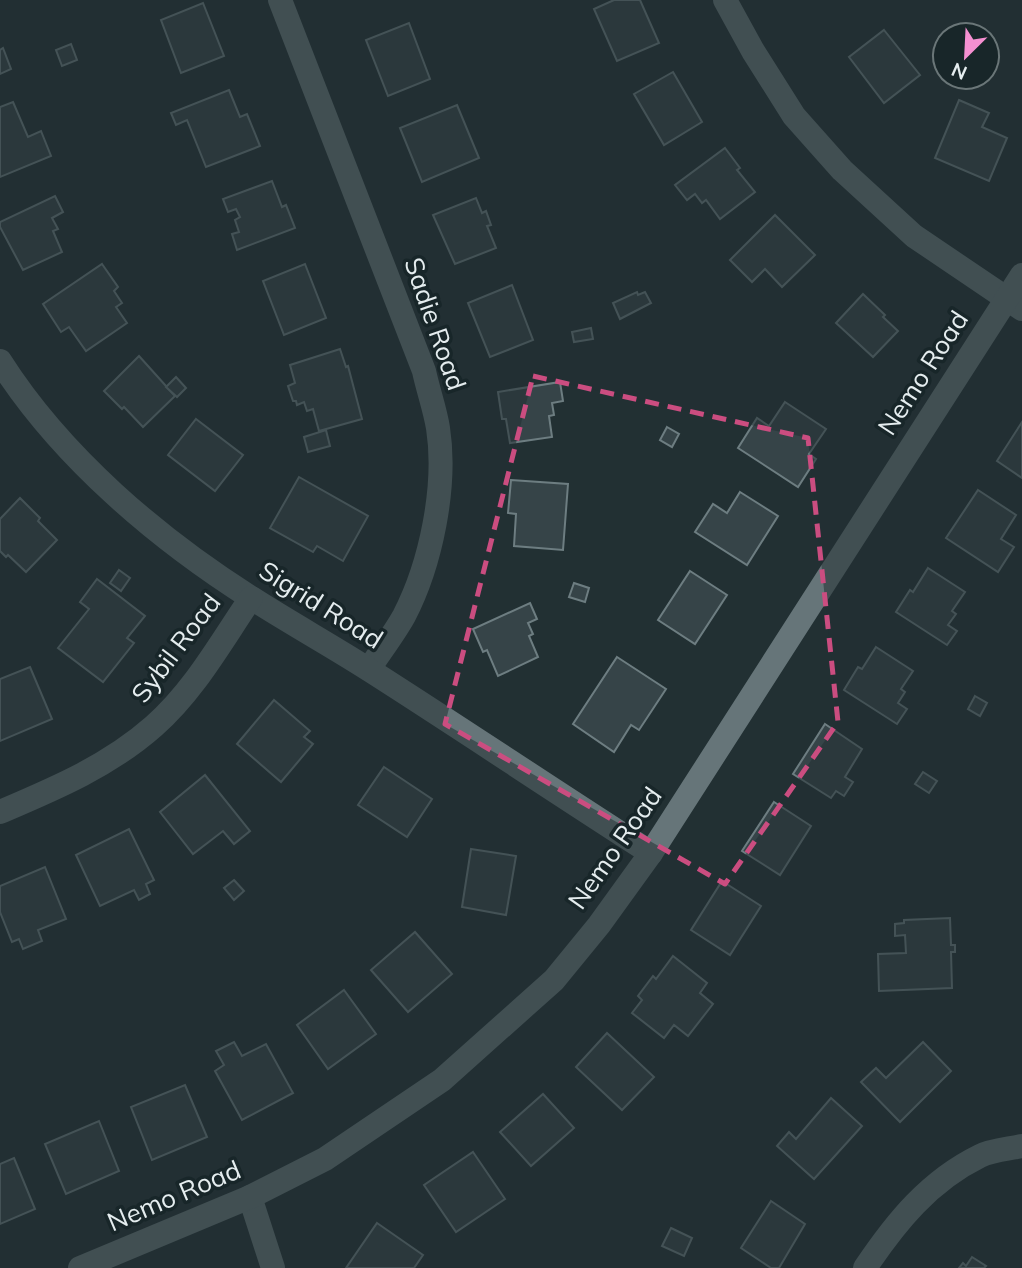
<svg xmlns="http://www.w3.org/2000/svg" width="1022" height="1268" viewBox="0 0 1022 1268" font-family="Mulish,sans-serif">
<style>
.building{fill:#364448;stroke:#6d7d81;stroke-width:2}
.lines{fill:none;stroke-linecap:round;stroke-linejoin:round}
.street{stroke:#667579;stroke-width:24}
.marked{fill:none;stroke:#cb4d80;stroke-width:5;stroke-dasharray:14 9;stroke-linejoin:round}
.labels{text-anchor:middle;stroke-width:7;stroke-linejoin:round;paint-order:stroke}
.street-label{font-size:26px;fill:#e5edef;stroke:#182629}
</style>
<rect width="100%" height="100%" fill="#223033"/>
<!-- building -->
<g class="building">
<polygon points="614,0 640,0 659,43 617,61 594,9"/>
<polygon points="203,3 224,56 181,73 161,20"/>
<polygon points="409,23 430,79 388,96 366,40"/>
<polygon points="884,30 920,75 884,103 849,57"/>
<polygon points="71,44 77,60 62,66 56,50"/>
<polygon points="3,48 11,69 0,74 0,50"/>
<polygon points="673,72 702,122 664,145 634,94"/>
<polygon points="229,90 240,117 247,114 260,146 206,167 187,120 176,125 171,113"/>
<polygon points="959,100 989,113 982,127 1007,138 989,181 935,158"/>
<polygon points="13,102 28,137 41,131 51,156 0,177 0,107"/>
<polygon points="457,105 479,158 422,182 400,128"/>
<polygon points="725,148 740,168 737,170 755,192 720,219 706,200 702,203 695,194 687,200 675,185"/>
<polygon points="272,181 282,207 286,205 295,228 237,250 232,234 239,232 235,220 240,217 236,209 228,212 223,199"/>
<polygon points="55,196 63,212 52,218 58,229 53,231 62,252 23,270 0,227 0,222"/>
<polygon points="476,198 482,213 486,211 491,225 487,226 496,248 455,264 433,215"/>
<polygon points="775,215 815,255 782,287 765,269 752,282 730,260"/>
<polygon points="102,264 118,287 114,291 122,303 116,307 127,323 86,351 69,327 61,332 43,304"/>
<polygon points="305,264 326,318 284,335 263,281"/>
<polygon points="512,285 533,340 490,357 468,303"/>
<polygon points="637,292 638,295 645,292 651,303 620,319 613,303"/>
<polygon points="863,294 885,315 883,317 898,331 873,357 836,323"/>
<polygon points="591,328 593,339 574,342 572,332"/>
<polygon points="340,349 346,367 348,366 362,419 319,431 313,409 307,411 304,402 297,405 296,401 293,401 288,386 295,383 290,365"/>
<polygon points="139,356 175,396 143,427 124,407 122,409 104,391"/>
<polygon points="176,377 186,388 177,397 166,387"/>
<polygon points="560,382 563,401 552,403 554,415 549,416 552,437 510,443 506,419 502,419 498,392"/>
<polygon points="785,402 826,429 809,454 816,459 798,487 738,448 757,418 769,426"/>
<polygon points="196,419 243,455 215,491 168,455"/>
<polygon points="1022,422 1022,478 997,461"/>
<polygon points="667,427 679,434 672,447 660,440"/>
<polygon points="326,430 330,446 308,452 304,437"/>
<polygon points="299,477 368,516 343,561 317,546 313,552 270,528"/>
<polygon points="511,480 568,484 563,550 514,546 516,514 508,513"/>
<polygon points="978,490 1016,515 1001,539 1014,547 998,572 946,538"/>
<polygon points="740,492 778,516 747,565 695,532 713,504 727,513"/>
<polygon points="20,498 40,518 38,521 57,540 26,572 8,555 6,557 0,551 0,519"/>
<polygon points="928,568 965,592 952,611 956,614 948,625 957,631 947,645 896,612 910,590 913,592"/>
<polygon points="119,570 130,578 121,591 110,583"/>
<polygon points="690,571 727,595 695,644 658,620"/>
<polygon points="97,579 145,616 127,638 134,643 103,682 58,648 89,609 80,602"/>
<polygon points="574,583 589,588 585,602 569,597"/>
<polygon points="530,603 537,619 528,623 533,634 529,636 538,657 498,676 487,650 483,652 473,629"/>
<polygon points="876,647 913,671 901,689 905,692 898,703 907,709 897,724 844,690 858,667 862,669"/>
<polygon points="617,657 666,689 639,730 631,725 614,752 573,724"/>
<polygon points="30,667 52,719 0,741 0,679"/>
<polygon points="975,696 987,703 980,716 968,709"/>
<polygon points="274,700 310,731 304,737 313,744 281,782 237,744"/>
<polygon points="825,724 862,749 845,777 853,782 844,796 836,791 831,798 793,774"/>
<polygon points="384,767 432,799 407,837 358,805"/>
<polygon points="923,772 937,781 929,793 915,784"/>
<polygon points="205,775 250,831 234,844 223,831 193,854 160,812"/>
<polygon points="774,802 811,826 780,875 742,851"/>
<polygon points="129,829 154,880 146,884 150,894 139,900 134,890 100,906 76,855"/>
<polygon points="471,849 516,856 506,915 462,907"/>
<polygon points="45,867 66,919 38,930 42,941 23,949 19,939 12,942 0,912 0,886"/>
<polygon points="234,880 244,891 234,900 224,888"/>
<polygon points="722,881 761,906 730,955 691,930"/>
<polygon points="950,918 951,945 955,945 955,952 951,952 952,988 879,991 878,954 906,953 905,935 895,936 895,924 904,923 904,920"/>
<polygon points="415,932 452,974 408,1012 371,970"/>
<polygon points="673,956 707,983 700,993 713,1004 688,1036 674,1025 664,1038 632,1013 642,1000 638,996 653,976 656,979"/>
<polygon points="344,990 376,1034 328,1069 297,1025"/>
<polygon points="607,1033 654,1077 622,1110 576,1067"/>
<polygon points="234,1042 242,1056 266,1044 293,1093 242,1120 215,1071 224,1065 216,1051"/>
<polygon points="923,1042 951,1071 900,1122 861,1082 876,1068 886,1078"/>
<polygon points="185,1085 207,1137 152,1160 131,1107"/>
<polygon points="543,1094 574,1128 531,1166 500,1132"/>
<polygon points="831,1098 862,1126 814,1179 777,1146 789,1132 796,1139"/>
<polygon points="99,1121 119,1171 66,1194 45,1144"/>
<polygon points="473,1152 505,1199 456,1232 424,1185"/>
<polygon points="14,1158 35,1209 0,1224 0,1164"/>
<polygon points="771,1201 805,1224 779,1268 771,1268 741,1248"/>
<polygon points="377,1223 423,1255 414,1268 346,1268"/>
<polygon points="671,1228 692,1238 684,1256 662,1246"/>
<polygon points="972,1257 986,1266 984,1268 959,1268 963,1263 966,1266"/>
</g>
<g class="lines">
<!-- street -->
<g class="street">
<path d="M 280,0 L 424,371 C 428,390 435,409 438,428 C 447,486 431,564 404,616 C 394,634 380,652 369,669"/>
<polyline points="725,0 753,51 794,116 842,170 914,236 1022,309"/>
<path d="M 0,361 C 61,457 158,539 253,599 C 292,624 332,646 371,671 C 465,731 557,793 651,853"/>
<path d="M 0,812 C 54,789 109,766 154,726 C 194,691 221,642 251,598"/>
<polyline points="250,1197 273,1268"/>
<polyline points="80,1268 250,1197 325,1159 442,1080 554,980 599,925 651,853 1022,275"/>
<path d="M 865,1268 C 896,1222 929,1181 980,1156 C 992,1150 1009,1149 1022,1146"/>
</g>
</g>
<!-- marked area -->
<path d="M0 0H1022V1268H0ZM 533,376 L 808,438 L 838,722 L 725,884 L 445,724 Z" fill="#223033" fill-opacity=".55" fill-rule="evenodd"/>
<path class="marked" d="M 533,376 L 808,438 L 838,722 L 725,884 L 445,724 Z"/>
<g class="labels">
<!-- street labels -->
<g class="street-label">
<text transform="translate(435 324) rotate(71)" y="9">Sadie Road</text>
<text transform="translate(923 373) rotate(-57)" y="9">Nemo Road</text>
<text transform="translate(321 605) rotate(32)" y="9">Sigrid Road</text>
<text transform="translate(176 648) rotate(-53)" y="9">Sybil Road</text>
<text transform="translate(615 848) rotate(-55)" y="9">Nemo Road</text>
<text transform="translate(174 1196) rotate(-23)" y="9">Nemo Road</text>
</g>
</g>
<!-- north arrow -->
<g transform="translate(966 56) rotate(204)"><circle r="33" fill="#182629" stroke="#6a7678" stroke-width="2"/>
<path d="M0-5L12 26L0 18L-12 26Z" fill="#f590d1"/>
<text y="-10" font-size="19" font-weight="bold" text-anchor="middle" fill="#e5edef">N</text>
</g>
</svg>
